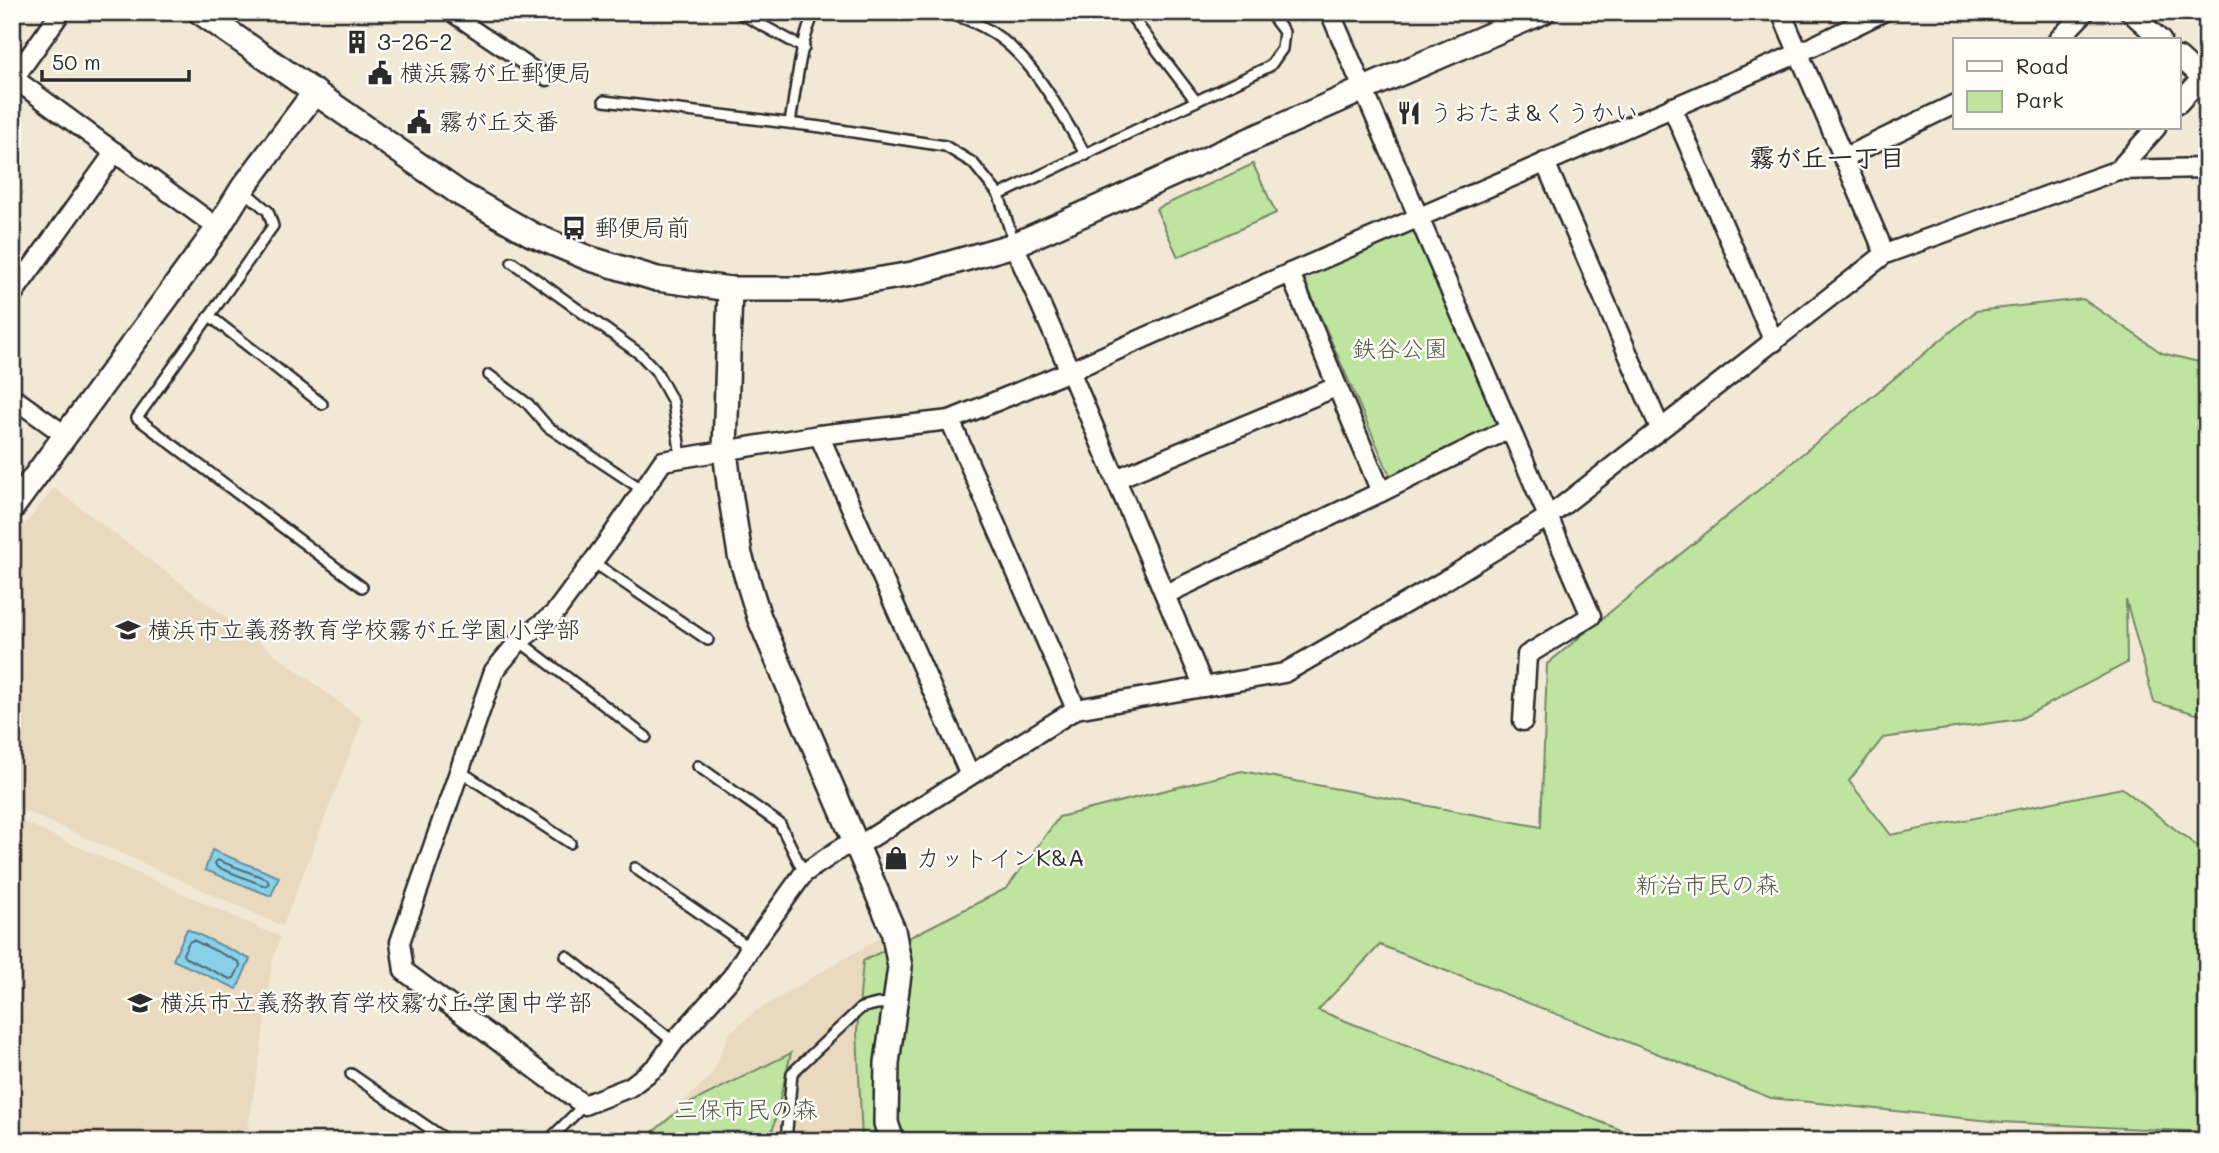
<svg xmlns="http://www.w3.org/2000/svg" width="2219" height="1153" viewBox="0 0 2219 1153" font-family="Mali,'Klee One',sans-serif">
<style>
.built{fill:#e9dabf}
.green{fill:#bee4a0;stroke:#748866;stroke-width:2}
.water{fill:#89d1ea;stroke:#638f9e;stroke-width:2}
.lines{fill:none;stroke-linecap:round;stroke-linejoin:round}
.shore{stroke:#516d77;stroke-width:2}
.service-casing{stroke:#2b2b2b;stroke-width:14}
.pedestrian-casing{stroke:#2b2b2b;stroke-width:19}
.minor-casing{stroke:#2b2b2b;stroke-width:23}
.tertiary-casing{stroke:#2b2b2b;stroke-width:28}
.service{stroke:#fdfcf7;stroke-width:9}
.pedestrian{stroke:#fdfcf7;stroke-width:14}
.minor{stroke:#fdfcf7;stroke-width:18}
.tertiary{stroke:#fdfcf7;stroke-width:23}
.labels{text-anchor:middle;stroke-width:5;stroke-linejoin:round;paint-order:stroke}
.poi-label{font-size:24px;fill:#2b2b2b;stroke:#fdfcf7;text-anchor:start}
.park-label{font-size:24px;fill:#505948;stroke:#fdfcf7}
.neighbourhood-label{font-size:26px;font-weight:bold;fill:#2b2b2b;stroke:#fdfcf7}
</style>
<rect width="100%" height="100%" fill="#f1e8d6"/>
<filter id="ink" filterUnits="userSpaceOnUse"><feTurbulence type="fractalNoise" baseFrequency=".0143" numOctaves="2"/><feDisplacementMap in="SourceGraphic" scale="14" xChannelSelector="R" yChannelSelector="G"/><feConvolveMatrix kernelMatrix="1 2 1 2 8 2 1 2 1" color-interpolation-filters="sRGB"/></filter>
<g filter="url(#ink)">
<!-- built -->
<g class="built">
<polygon points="54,488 363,720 283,926 12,805 12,541"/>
<polygon points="12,817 280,937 272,963 262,1043 246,1141 12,1141"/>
<polygon points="884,935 890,949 882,1141 640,1141 654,1131 712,1074 729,1034 756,1011"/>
</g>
<!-- green -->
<g class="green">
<polygon points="1253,164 1276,213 1178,257 1156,209"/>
<polygon points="1413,227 1499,424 1391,478 1302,274"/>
<polygon points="2083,299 2162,353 2207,364 2207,717 2154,702 2126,600 2127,663 2020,719 1883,738 1849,781 1891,835 2122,788 2207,854 2207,1132 2000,1122 1771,1098 1380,945 1318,1010 1649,1141 862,1141 857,1031 863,961 1007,888 1059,817 1242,771 1541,827 1547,664 1976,311"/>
<polygon points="791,1053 770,1141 642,1141 684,1106"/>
</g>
<!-- water -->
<g class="water">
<polygon points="212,850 279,877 271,896 205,870"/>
<polygon points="187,929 250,959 237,989 173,960"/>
</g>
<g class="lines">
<!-- shore -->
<g class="shore">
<polygon points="217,860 267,879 269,884 265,886 217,867 215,863"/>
<polygon points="193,940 239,962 240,966 234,978 230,979 184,957 183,954 189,942"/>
</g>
<!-- service casing -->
<g class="service-casing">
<g id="service">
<polyline points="738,12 804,48"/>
<path d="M 941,12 C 1020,27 1048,93 1086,155"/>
<polyline points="1128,12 1196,101"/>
<polyline points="604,101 821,127 945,146 973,163 999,195 1014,243"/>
<path d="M 790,123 C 795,94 801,37 815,12"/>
<polyline points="243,190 268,211 273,226 137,418 362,587"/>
<polyline points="999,195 1270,66 1282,49 1284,32 1269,12"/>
<polyline points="512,262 640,354 656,371 673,402 681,457"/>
<polyline points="211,317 322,404"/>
<polyline points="489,375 528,404 548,427 643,490"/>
<polyline points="593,562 708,640"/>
<polyline points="519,641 646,737"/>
<polyline points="698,766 780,824 804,873"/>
<polyline points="460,771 570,843"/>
<polyline points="635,868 750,948"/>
<polyline points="566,956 674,1042"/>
<polyline points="351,1074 448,1141"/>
<polyline points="548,1141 584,1105"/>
<polyline points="786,1141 792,1073 861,1008 877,1004 894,1003"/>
</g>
</g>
<!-- pedestrian casing -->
<g class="pedestrian-casing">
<polyline id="pedestrian" points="449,12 547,78"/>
</g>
<!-- minor casing -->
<g class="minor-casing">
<g id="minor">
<polyline points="1330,12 1591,616 1527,655 1523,721"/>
<polyline points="1781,12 1885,254"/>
<polyline points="1883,12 1799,53 1290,273 1070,371 950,420 819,435 663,461 611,537 554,614 519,641 494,671 400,942 404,971 584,1105 630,1087 657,1066 674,1042 732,977 750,948 804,873 843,847 858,846 1076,709 1284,673 1444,581 1548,517 1885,254 2118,170 2207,168"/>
<polyline points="2130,12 2161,40"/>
<polyline points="2058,40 2085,12"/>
<polyline points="2179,57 2202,78"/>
<polyline points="12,77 218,228"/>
<polyline points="12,81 61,12"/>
<polyline points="2179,103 2207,72"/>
<polyline points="1672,107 1774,342"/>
<polyline points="1843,158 1955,104"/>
<polyline points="1545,162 1660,428"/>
<polyline points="2118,170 2156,128"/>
<polyline points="1014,245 1070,371 1204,687"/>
<polyline points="1290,273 1381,492"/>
<polyline points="12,295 115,152"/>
<polyline points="12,397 65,435"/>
<polyline points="950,420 1076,709"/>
<polyline points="819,435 970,775"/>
<polyline points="1116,479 1336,387"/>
<polyline points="1166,594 1381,492 1509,429"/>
</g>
</g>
<!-- tertiary casing -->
<g class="tertiary-casing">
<g id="tertiary">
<polyline points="200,12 459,193 531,234 588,258 657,279 730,289 821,289 912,274 1014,245 1364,89 1543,12"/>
<polyline points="730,289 725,450 730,492 740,555 759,617 893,930 900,967 887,1063 886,1123 892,1141"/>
<polyline points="12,508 218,228 242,189 315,92"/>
</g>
</g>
<!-- service -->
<use href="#service" class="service"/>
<!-- pedestrian -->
<use href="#pedestrian" class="pedestrian"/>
<!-- minor -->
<use href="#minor" class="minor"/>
<!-- tertiary -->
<use href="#tertiary" class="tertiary"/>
</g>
</g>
<!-- icons -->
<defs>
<g id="building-bare" transform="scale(1.89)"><path d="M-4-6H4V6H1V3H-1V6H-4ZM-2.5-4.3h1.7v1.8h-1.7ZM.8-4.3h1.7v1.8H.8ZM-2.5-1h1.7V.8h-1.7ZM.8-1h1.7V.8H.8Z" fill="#2b2b2b" stroke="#fdfcf7" stroke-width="2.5" paint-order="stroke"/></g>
<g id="civic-bare" transform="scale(1.89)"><path d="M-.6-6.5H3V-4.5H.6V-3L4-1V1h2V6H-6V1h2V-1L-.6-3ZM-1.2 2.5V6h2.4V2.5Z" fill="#2b2b2b" stroke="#fdfcf7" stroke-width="2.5" paint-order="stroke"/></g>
<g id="restaurant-bare" transform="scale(1.89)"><path d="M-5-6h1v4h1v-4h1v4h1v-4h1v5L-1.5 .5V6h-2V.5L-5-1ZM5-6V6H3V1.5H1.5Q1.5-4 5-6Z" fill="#2b2b2b" stroke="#fdfcf7" stroke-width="2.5" paint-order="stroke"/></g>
<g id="bus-bare" transform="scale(1.89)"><path d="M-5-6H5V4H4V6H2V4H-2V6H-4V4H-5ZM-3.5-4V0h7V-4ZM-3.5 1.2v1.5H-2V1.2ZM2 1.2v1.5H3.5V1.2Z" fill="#2b2b2b" stroke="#fdfcf7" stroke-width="2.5" paint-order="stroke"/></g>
<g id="school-bare" transform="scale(1.89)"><path d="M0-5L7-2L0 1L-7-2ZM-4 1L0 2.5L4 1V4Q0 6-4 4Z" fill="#2b2b2b" stroke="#fdfcf7" stroke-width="2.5" paint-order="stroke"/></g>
<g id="shop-bare" transform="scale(1.89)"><path d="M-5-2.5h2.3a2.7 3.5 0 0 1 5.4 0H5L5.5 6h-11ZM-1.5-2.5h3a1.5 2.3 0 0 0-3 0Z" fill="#2b2b2b" stroke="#fdfcf7" stroke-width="2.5" paint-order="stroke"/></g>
</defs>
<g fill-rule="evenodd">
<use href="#building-bare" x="357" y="42"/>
<use href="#civic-bare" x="380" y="73"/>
<use href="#restaurant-bare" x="1409" y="113"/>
<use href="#civic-bare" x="419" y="122"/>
<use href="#bus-bare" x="574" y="228"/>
<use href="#school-bare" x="128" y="630"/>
<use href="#shop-bare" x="896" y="858"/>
<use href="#school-bare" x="140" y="1003"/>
</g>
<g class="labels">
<!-- poi labels -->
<g class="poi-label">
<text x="377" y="50">3-26-2</text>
<text x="400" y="81">横浜霧が丘郵便局</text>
<text x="1429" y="121">うおたま&amp;くうかい</text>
<text x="439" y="130">霧が丘交番</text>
<text x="594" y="236">郵便局前</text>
<text x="148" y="638">横浜市立義務教育学校霧が丘学園小学部</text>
<text x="916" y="866">カットインK&amp;A</text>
<text x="160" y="1011">横浜市立義務教育学校霧が丘学園中学部</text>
</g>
<!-- park labels -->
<g class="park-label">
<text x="1400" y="357">鉄谷公園</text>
<text x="1707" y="893">新治市民の森</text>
<text x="746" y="1118">三保市民の森</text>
</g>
<!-- neighbourhood labels -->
<g class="neighbourhood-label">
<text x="1827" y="167">霧が丘一丁目</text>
</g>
</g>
<!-- margin -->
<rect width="2219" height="1153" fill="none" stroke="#fdfcf7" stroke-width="42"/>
<rect x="21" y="21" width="2177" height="1111" fill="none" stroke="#2b2b2b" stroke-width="2.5" filter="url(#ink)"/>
<!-- legend -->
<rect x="1953" y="38" width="228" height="91" fill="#fdfcf7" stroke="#a9a8a5" stroke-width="2"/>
<rect x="1967" y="61" width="35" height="10" fill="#fdfcf7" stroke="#a9a8a5" stroke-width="2"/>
<text x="2016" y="74" font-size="21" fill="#2b2b2b">Road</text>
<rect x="1967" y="91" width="35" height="21" fill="#bee4a0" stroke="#a9a8a5" stroke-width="2"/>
<text x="2016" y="108" font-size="21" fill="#2b2b2b">Park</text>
<!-- scale -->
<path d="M42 70v10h147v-10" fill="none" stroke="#2b2b2b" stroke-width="3.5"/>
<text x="52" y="70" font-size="21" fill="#2b2b2b" stroke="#fdfcf7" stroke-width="5" paint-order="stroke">50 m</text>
</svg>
